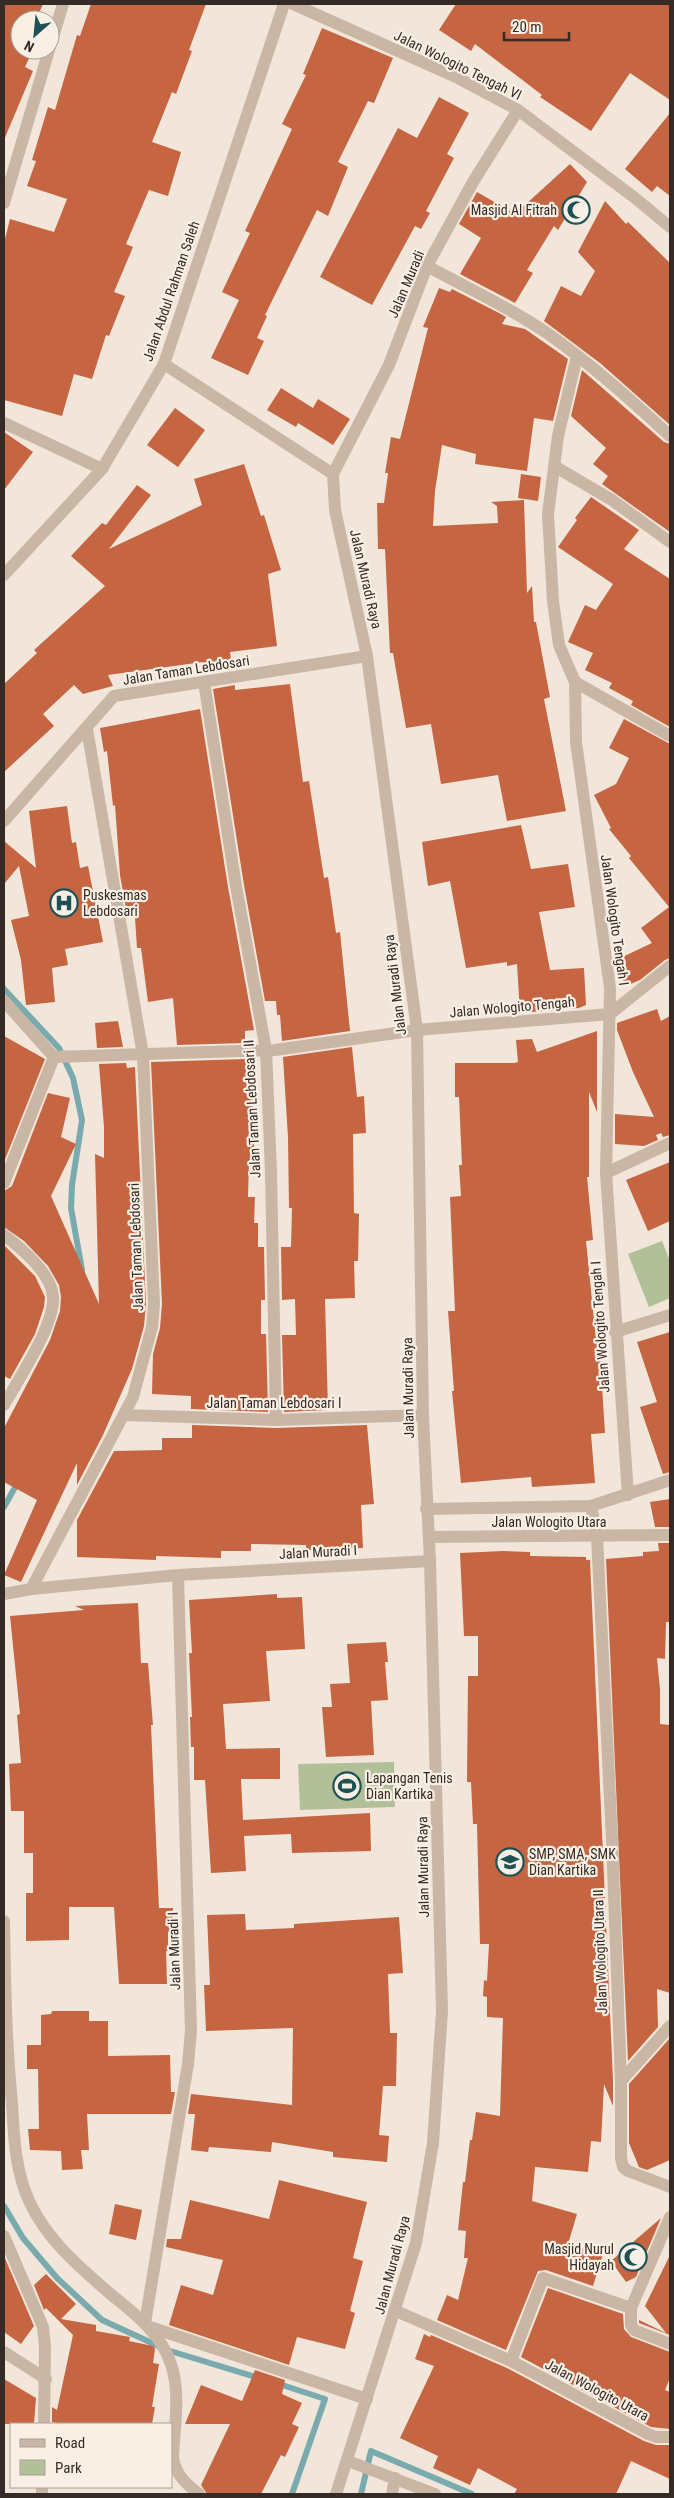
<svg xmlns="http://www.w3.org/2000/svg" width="674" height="2498" viewBox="0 0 674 2498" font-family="'Roboto Condensed',sans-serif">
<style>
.green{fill:#b2c099}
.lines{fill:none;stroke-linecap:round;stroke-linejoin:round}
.stream{stroke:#78aaae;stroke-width:6}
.building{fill:#c56542}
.minor{stroke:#c9b6a5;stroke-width:12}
.tertiary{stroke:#c9b6a5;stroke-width:12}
.labels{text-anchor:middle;stroke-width:4.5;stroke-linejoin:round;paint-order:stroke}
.street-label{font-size:14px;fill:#342b26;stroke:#f9f0e5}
.poi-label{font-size:14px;fill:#342b26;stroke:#f9f0e5;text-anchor:start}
</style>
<rect width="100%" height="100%" fill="#f1e6d9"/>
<!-- green -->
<g class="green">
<polygon points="662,1241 670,1261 670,1298 649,1307 628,1254"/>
<polygon points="394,1762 395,1807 300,1810 298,1764"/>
</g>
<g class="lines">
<!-- stream -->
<g class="stream">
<polyline points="4,989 59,1048 73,1078 82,1120 72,1185 71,1208 82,1270"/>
<polyline points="4,1507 18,1482"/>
<polyline points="4,2206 23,2238 57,2278 102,2320 167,2350 259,2378"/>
<polyline points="276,2383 325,2399 292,2494"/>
<polyline points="361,2494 371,2451 472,2494"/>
</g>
</g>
<!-- building -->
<g class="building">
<polygon points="4,4 43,4 36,20 20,20 20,50 33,50 25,67 33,71 4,140"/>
<polygon points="91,4 206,4 189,50 192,51 176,94 172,92 152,142 181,152 168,196 149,190 126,244 133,247 114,292 125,296 109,336 106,335 92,379 74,374 62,416 4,400 4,243 10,219 54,232 67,199 27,186 36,161 32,160 48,107 55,110 77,35 80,36"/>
<polygon points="456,4 670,4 670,100 630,73 591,131 540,97 542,95 475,44 471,51 439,30"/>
<polygon points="322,28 393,58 374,103 368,101 338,162 348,167 328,216 317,210 265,315 267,316 257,338 264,341 248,375 211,358 239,300 222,292 250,233 245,231 292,129 282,124 306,75 303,74"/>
<polygon points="439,97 469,113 447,154 454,158 426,211 430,213 421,229 415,226 372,305 320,277 398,128 417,138"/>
<polygon points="670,113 670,196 657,186 652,192 625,169"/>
<polygon points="570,164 587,182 558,230 554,226 527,270 533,273 515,303 460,274 481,238 459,224 477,192 515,214"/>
<polygon points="605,201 626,224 628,222 670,263 670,425 600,363 544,321 561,286 581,296 595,271 578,252"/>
<polygon points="439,288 450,292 452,289 499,313 506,317 502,324 525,329 568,359 553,421 534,418 527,471 475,464 476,454 442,445 435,491 433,526 498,523 497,506 491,502 524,500 527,593 532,586 534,622 536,622 550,697 544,699 566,811 507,821 498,775 441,784 431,724 406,728 393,653 390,653 385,549 378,549 377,503 384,503 388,473 385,473 391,437 400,439 428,328 423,327"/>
<polygon points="582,370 664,442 670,444 670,532 602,484 608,476 593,464 606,448 571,416"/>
<polygon points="281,388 313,408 318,399 350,419 333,445 298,423 296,427 267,410"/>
<polygon points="175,408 205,430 178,467 147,445"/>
<polygon points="4,432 33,452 4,490"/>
<polygon points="244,464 261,516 264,515 281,570 268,574 277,646 230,652 232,669 211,672 210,664 203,665 203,662 108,675 113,686 83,694 74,685 43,714 54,726 4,772 4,684 37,653 34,650 105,586 71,556 102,523 106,525 137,485 151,495 109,549 202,505 194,479"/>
<polygon points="521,474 541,477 538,501 518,498"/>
<polygon points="591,497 639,530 624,549 670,579 670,727 631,705 633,701 609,688 612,683 585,670 593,653 568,642 585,605 596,610 613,584 558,547 577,520 575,518"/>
<polygon points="290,684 303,782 309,781 324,878 328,877 336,933 340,932 350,1031 282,1041 280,1015 277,1015 276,1001 265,1001 244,885 213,689 235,685 235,690"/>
<polygon points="200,709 228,887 254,1030 245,1031 245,1043 177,1045 173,998 148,1002 141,948 137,948 135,918 133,918 132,907 126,908 120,875 115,805 113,806 107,751 104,752 100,728"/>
<polygon points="624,719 670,744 670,958 665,960 640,980 626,986 614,961 652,943 641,928 669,907 629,858 631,856 609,829 611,828 594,795 616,784 629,758 609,748"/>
<polygon points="67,806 72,843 76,842 80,868 88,866 103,942 65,949 68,965 52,968 55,1002 26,1005 21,960 11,920 29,916 19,866 4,884 4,841 36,868 29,811"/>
<polygon points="521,825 531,869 568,864 575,907 539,912 550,970 584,968 586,1005 579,1008 520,1013 517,964 507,966 507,962 466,968 450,881 428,886 422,842"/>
<polygon points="657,1009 661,1021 670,1016 670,1135 663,1137 661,1133 656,1135 658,1140 644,1146 615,1144 615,1114 654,1117 633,1072 617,1030 617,1023"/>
<polygon points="118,1021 123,1047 97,1048 95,1023"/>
<polygon points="597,1031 597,1112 589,1092 589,1177 587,1177 593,1240 586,1241 596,1340 599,1339 605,1433 591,1434 595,1483 532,1487 531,1477 461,1483 452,1391 454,1391 448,1311 455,1311 450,1197 461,1196 459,1165 462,1165 459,1097 455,1097 455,1063 514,1063 518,1062 516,1040 532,1039 537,1052"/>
<polygon points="4,1036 45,1059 4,1162"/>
<polygon points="352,1047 357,1097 364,1096 366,1133 353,1134 354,1213 359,1214 358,1261 354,1261 355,1298 325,1299 328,1410 284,1412 282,1335 296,1335 295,1299 282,1300 281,1247 291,1247 292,1208 289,1208 288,1137 283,1057"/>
<polygon points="246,1059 247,1095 253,1096 252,1132 254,1132 254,1160 249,1160 248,1197 255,1197 254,1223 258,1223 258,1247 264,1247 265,1300 261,1300 261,1334 266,1334 268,1412 191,1409 191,1396 152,1394 153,1354 160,1328 162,1304 151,1062"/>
<polygon points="126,1063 127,1068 135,1067 146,1304 144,1326 132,1369 103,1435 77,1485 77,1463 21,1582 4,1575 37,1500 4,1482 4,1428 50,1340 60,1311 61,1297 59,1285 48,1266 24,1241 4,1227 4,1191 12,1186 48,1093 70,1098 61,1137 76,1144 51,1196 99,1304 95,1154 104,1158 104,1127 99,1064"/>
<polygon points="670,1162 670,1221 648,1231 626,1180"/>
<polygon points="4,1245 35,1276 45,1297 44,1307 35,1334 10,1379 4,1376"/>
<polygon points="670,1332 670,1472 663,1474 640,1407 657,1402 637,1342"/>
<polygon points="192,1425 276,1428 367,1425 374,1504 361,1505 363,1548 306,1550 306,1545 251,1544 251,1551 221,1551 221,1558 156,1556 156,1560 77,1557 77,1520 114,1451 162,1450 162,1438 192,1438"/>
<polygon points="670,1499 670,1527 655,1527 650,1502"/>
<polygon points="658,1543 670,1543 670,1622 666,1622 665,1659 657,1658 660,1690 660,1724 670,1725 670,1993 657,1989 658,2027 628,2061 606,1559 643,1556 643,1552 659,1551"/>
<polygon points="503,1551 530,1552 530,1556 586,1557 586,1560 590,1560 613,2081 613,2106 604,2084 601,2142 591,2141 588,2172 535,2167 532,2201 577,2214 568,2244 603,2254 593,2286 546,2270 538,2271 506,2350 437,2320 447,2295 458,2300 468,2258 464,2258 466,2231 458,2230 463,2182 465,2182 470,2140 472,2140 476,2112 500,2116 503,2018 487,2017 487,1997 483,1996 484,1980 487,1981 489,1944 480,1944 477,1824 473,1824 471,1782 467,1782 468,1676 478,1676 478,1636 464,1636 460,1553"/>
<polygon points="277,1594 277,1598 302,1597 305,1649 266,1651 270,1701 223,1704 226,1749 280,1748 280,1779 241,1779 243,1820 370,1813 371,1851 292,1853 291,1834 244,1836 246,1871 211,1873 205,1780 194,1780 194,1747 191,1747 190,1717 192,1717 189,1653 192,1653 189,1600"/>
<polygon points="138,1603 141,1663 148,1663 153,1725 151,1725 159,1908 173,1908 173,1932 168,1932 168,1951 166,1951 167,1984 119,1984 114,1907 69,1907 69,1940 26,1941 26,1893 33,1893 33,1853 24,1853 24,1811 11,1811 9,1764 21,1763 17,1715 20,1714 10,1616 84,1610 75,1606"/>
<polygon points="386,1642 388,1662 385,1662 388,1700 371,1701 374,1755 326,1757 322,1707 332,1707 330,1684 350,1683 347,1644"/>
<polygon points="245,1914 246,1930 294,1928 294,1924 399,1917 403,1973 388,1974 390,2033 397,2033 396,2086 383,2086 379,2135 389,2136 387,2162 333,2157 333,2152 272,2142 271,2152 209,2147 208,2152 191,2150 195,2114 188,2114 191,2094 292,2105 293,2028 206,2031 204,1985 210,1985 207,1915"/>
<polygon points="52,2011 89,2011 89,2021 108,2021 108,2056 170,2055 171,2092 175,2092 171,2114 87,2114 89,2150 81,2150 83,2169 62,2170 61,2151 30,2150 28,2129 39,2129 38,2069 27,2069 27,2045 41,2045 41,2015 51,2014"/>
<polygon points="670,2038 670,2160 647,2170 639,2167 629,2143 629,2084"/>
<polygon points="279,2180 367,2202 353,2258 363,2261 350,2311 355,2313 345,2349 297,2337 289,2365 169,2325 181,2285 213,2295 223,2260 166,2247 167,2239 181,2239 190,2200 269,2219"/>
<polygon points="115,2204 142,2210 136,2240 109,2234"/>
<polygon points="661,2218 636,2277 626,2282 611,2261"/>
<polygon points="670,2255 670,2335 639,2323 639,2320 666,2333 645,2306"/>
<polygon points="4,2256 34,2326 21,2344 4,2332"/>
<polygon points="46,2274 76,2304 61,2319 96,2325 96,2331 130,2337 129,2341 153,2346 155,2349 153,2363 159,2364 152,2407 155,2407 152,2424 64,2424 52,2422 52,2407 57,2410 73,2335 46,2308 44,2310 34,2285"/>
<polygon points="548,2288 623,2314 624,2329 631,2337 670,2352 670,2378 665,2390 670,2392 670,2429 651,2427 521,2357"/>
<polygon points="424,2334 430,2337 431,2335 507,2368 644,2441 656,2445 670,2445 670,2479 631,2461 616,2494 514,2494 517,2489 478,2468 470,2485 433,2468 438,2456 400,2438 434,2366 415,2359"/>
<polygon points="255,2370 285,2380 282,2394 302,2403 292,2424 299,2427 285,2457 281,2455 261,2494 207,2494 201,2485 230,2424 185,2424 201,2385 242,2401"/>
<polygon points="4,2379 36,2398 34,2424 4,2424"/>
</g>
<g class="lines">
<!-- minor -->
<g class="minor">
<polyline points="293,4 456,77 518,110 635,198 670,227"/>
<polyline points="50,47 63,4"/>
<polyline points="4,203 49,50"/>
<path d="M 427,266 C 467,288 509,307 547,333 C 591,364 631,400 670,436"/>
<polyline points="577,356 558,436 548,514 553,601 559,645 575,682 576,742 610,988 606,1173 628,1495"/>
<polyline points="4,423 102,469"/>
<polyline points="554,466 612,500 670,542"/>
<polyline points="333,474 389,365 427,266 473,182 518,110"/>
<polyline points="204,682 236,886 266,1050 271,1172 276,1420"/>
<polyline points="575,682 670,736"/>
<polyline points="4,821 114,696 367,656"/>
<polyline points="4,1001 54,1057"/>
<polyline points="54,1057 275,1050 417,1030 610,1014 670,966"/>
<polyline points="606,1173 670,1143"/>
<polyline points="4,1183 54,1057"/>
<path d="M 4,1235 C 21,1248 52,1274 53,1297 C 55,1325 18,1380 4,1405"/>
<polyline points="615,1332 670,1315"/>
<polyline points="124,1415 276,1420 423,1415"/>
<polyline points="591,1506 597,1537 612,1840 621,2081 621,2158 623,2167 628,2171 670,2187"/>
<polyline points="426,1509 591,1506 670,1480"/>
<polyline points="429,1537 670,1535"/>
<polyline points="31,1589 133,1397 152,1327 154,1304 143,1055 87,729"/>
<polyline points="4,1594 31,1589 178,1575 430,1561"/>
<path d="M 4,1921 C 5,1982 6,2042 12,2103 C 14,2138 15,2171 30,2203 C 47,2239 77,2265 107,2291 C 132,2312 160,2331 171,2364 C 181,2393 174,2428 173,2458 C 176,2475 186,2484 199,2494"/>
<polyline points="621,2081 670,2026"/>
<polyline points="670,2217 631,2308 631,2325 634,2330 670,2344"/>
<polyline points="4,2236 43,2327 45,2347 44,2424"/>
<polyline points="396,2311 511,2361 648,2434 656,2437 670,2437"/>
<polyline points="145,2323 188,2064 191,2031 178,1575"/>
<polyline points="150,2327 367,2399"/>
<polyline points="4,2352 46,2379"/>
<polyline points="511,2361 543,2278 631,2308"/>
<polyline points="348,2461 435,2494"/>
<polyline points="42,2494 42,2487"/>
<polyline points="392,2494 395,2478"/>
</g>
<!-- tertiary -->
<g class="tertiary">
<polyline points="164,364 333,474 335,510 367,656 417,1030 423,1415 430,1561 442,2011 433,2143 416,2243 336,2494"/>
<polyline points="4,575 102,469 164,364 284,4"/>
</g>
</g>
<!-- icons -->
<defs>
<g id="mosque-ring" transform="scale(1.4375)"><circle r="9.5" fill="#f9f0e5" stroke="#1c5155" stroke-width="1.5"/><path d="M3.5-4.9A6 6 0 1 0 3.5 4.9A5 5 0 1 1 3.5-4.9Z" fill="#1c5155"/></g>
<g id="hospital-ring" transform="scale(1.4375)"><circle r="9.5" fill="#f9f0e5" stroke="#1c5155" stroke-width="1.5"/><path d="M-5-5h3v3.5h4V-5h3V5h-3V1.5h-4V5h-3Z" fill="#1c5155"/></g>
<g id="stadium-ring" transform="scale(1.4375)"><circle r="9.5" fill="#f9f0e5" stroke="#1c5155" stroke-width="1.5"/><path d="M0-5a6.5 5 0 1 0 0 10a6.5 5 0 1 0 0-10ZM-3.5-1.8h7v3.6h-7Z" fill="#1c5155"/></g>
<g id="school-ring" transform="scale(1.4375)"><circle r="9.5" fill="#f9f0e5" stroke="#1c5155" stroke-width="1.5"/><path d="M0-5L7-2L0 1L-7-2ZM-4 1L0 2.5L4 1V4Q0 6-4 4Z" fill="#1c5155"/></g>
</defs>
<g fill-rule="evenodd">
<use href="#mosque-ring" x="576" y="210"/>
<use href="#hospital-ring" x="64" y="903"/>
<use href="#stadium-ring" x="347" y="1786"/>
<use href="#school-ring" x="510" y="1862"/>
<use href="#mosque-ring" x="633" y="2257"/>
</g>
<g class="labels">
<!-- street labels -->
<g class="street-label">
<text transform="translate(458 65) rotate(26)" y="5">Jalan Wologito Tengah VI</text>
<text transform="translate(406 284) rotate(-67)" y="5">Jalan Muradi</text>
<text transform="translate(171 291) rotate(-71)" y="5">Jalan Abdul Rahman Saleh</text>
<text transform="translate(366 579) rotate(77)" y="5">Jalan Muradi Raya</text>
<text transform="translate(186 670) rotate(-9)" y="5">Jalan Taman Lebdosari</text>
<text transform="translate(615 920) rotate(82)" y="5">Jalan Wologito Tengah I</text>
<text transform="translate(395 985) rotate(-97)" y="5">Jalan Muradi Raya</text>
<text transform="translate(512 1007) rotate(-5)" y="5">Jalan Wologito Tengah</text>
<text transform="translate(252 1109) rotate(-93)" y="5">Jalan Taman Lebdosari II</text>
<text transform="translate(136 1247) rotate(-92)" y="5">Jalan Taman Lebdosari</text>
<text transform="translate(600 1327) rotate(-94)" y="5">Jalan Wologito Tengah I</text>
<text transform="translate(408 1388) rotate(-91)" y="5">Jalan Muradi Raya</text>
<text x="274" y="1408">Jalan Taman Lebdosari I</text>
<text x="549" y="1527">Jalan Wologito Utara</text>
<text transform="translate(318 1552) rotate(-3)" y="5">Jalan Muradi I</text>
<text transform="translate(423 1867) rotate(-91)" y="5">Jalan Muradi Raya</text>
<text transform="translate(174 1951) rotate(-92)" y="5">Jalan Muradi I</text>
<text transform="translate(600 1952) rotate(-92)" y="5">Jalan Wologito Utara II</text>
<text transform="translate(392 2265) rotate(-75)" y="5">Jalan Muradi Raya</text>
<text transform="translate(597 2390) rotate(28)" y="5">Jalan Wologito Utara</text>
</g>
<!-- poi labels -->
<g class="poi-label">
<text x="557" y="215" text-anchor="end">Masjid Al Fitrah</text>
<text x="83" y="900">Puskesmas<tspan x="83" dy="16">Lebdosari</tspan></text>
<text x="366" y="1783">Lapangan Tenis<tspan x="366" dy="16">Dian Kartika</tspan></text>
<text x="529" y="1859">SMP, SMA, SMK<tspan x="529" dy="16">Dian Kartika</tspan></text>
<text x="614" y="2254" text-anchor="end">Masjid Nurul<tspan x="614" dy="16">Hidayah</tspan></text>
</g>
</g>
<!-- border -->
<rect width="674" height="2498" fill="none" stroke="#342b26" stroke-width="10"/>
<!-- legend -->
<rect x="10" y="2423" width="162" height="65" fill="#f9f0e5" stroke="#aaa199"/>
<rect x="20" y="2439" width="25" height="8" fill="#c9b6a5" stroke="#aaa199"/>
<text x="55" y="2448" font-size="15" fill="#342b26">Road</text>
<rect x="20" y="2460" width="25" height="15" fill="#b2c099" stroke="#aaa199"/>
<text x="55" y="2473" font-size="15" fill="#342b26">Park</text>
<!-- north arrow -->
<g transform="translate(35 35) rotate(207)"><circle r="24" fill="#f9f0e5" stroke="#aaa199"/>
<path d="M0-4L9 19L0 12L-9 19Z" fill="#1c5155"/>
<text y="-8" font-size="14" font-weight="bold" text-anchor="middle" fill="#342b26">N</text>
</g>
<!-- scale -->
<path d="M504 32v8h65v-8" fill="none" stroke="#342b26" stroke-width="2.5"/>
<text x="512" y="32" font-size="15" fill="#342b26" stroke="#f9f0e5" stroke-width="4" paint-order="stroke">20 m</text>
</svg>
